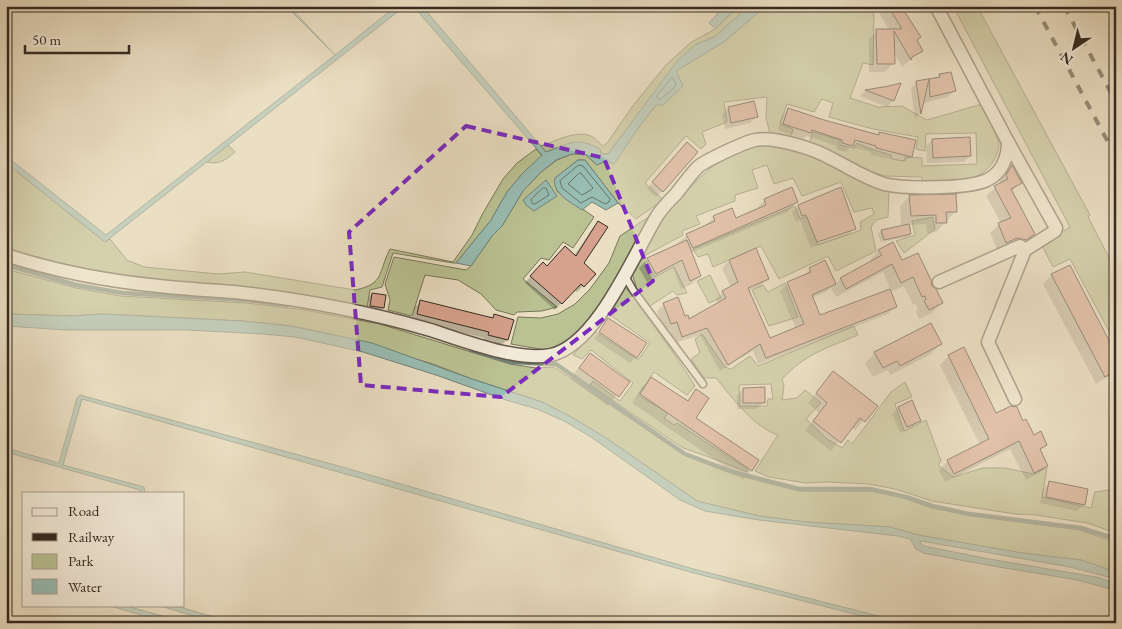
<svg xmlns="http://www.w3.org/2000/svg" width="1122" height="629" viewBox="0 0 1122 629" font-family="'EB Garamond',serif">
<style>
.green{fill:#bac192;stroke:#78765a;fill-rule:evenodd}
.water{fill:#98bdb3;stroke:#718379}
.shadow{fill:#0003;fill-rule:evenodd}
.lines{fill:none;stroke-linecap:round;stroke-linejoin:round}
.shore{stroke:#67746a;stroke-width:1}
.stream{stroke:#718379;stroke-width:4.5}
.building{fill:#d7a28d;stroke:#362b22}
.lane-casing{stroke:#63584a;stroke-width:9}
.street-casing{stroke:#63584a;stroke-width:15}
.lane{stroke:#f2ead8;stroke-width:6}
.street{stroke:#f2ead8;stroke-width:12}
.rail{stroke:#362b22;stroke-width:4;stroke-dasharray:9 9;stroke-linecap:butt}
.marked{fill:none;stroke:#7b2cbf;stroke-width:4;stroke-dasharray:10 6;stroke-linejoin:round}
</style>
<rect width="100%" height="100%" fill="#ebdfc3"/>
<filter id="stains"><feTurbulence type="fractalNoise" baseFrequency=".004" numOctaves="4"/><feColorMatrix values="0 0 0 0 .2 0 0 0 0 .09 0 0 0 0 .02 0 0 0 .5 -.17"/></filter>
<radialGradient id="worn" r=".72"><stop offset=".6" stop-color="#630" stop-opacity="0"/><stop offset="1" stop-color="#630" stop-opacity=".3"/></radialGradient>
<!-- green -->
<g class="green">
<path d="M 739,6 L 748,6 L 716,36 L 695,45 L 608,154 L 601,154 L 573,142 L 546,152 L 541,146 C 555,141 576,130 591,136 C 595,138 599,143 603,146 L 607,143 L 632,107 L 665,66 L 690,43 L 715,29 Z"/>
<path d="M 766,6 L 871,6 L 874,16 L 873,65 L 863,63 L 850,98 L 878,107 L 902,106 L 927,120 L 982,104 C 986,114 997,134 999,144 C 999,150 996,157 993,162 C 977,186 947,181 922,181 L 922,177 L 885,176 L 860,169 L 809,144 L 813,132 L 840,140 L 840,145 L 854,148 L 857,143 L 871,149 L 891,155 L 892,159 L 904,161 L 905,157 L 922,158 L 922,166 L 977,164 L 976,133 L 926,134 L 925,151 L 916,149 L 918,137 L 873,129 L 829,117 L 833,103 L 822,99 L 814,112 L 787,104 L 780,124 L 793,129 L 791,137 L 770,134 L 766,117 L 767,97 L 724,102 L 727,122 L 702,132 L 706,144 L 701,149 L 686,136 L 645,183 L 663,200 L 636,219 L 618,203 L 585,160 L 578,160 L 555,178 L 557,191 L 594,217 L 573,248 L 563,242 L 549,260 L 541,258 L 523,279 L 557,307 L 542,311 L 517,312 L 514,315 L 496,310 L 481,294 L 458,280 L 425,275 L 412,316 L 388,310 L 390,300 L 385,284 L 394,257 L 466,270 L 471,266 L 492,236 L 502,226 L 523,191 L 541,172 L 557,160 L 572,154 L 585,154 L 597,165 L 639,127 L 657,104 L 676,71 L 725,41 Z"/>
<polygon points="953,6 977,6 1090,215 1088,217 1116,271 1116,344 1070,259 1053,267 1041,244 1070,227"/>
<polygon points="766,143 824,160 889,189 888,217 876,220 871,227 876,251 836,271 828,256 779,279 761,246 713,267 708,254 698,257 693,249 795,206 800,219 807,216 818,245 861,230 860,222 874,214 872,208 854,212 841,182 802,196 793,178 774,184 767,165 752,170 758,188 735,195 735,201 696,216 700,224 682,231 683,235 644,256 655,277 674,267 687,293 677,295 673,291 650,306 637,289 632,274 663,216 672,205 709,169 731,155"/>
<path d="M 228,145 L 235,152 C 226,160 219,165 207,162 Z"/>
<path d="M 536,149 L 542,156 L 523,173 L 507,192 L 491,220 L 456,263 L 453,263 L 393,253 L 382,287 L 370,290 L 367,307 L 86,272 L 6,251 L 6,163 L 105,242 L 110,239 L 127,260 L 144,267 L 218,274 L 245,272 L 355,290 C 385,284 378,272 390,249 L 453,262 L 472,235 L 483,213 L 503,179 L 517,163 Z"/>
<polygon points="653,214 605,300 575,338 561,345 545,350 511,344 518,317 541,318 558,314 575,304 590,289 609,263 620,236"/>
<polygon points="933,217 935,229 904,253 896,241 915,235 912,221"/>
<polygon points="6,269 76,288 120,296 247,303 305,310 380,324 510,364 536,368 554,367 684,455 733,474 799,491 869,491 906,498 932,508 969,515 1080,530 1116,543 1116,572 1081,560 1022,553 918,535 890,527 805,522 759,516 697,501 606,438 573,418 542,402 472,379 433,364 330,334 291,326 243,321 103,314 72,316 6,314"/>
<polygon points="710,275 721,298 709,303 697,281"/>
<polygon points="785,283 798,317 769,326 752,290 763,285 768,292"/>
<path d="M 624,287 L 629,291 C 651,323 675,353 695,386 L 687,395 L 654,372 L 638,395 L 668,413 L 664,418 L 674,425 L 677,423 L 747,469 L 747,472 L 717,460 L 683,448 L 590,385 L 593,381 L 620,401 L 633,383 L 591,350 L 582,359 L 573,355 L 589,337 L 594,331 L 638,360 L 650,343 L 610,315 L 611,305 Z"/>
<path d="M 854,326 L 858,335 C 827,348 805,354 782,379 L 784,386 L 782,400 L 797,398 L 805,390 L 821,403 L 806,419 L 827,439 L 842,448 L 848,440 L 852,444 L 891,392 L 905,382 L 912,397 L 895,404 L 904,431 L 926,420 L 941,461 L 938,465 L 953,477 L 983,468 L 1005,468 L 1033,474 L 1047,468 L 1042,497 L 1091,508 L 1095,492 L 1116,489 L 1116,505 L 1112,518 L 1116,520 L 1116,533 L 1087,523 L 1036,515 L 1015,514 L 932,501 L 895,489 L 868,484 L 827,482 L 806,483 L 769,477 L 755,471 L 778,435 C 754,427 732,398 716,378 L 704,378 L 691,359 L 700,353 L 695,339 L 702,334 L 725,367 L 731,369 L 750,356 L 758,366 ZM 771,384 L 773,399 L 768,399 L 767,406 L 740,406 L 739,385 Z"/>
</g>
<!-- water -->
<g class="water">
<polygon points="286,6 289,6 335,55 396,6 405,6 105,242 6,163 6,156 106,235 335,55"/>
<path d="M 413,6 L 422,6 L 546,152 C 569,144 575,136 600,149 L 601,154 L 608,154 L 677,61 L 695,45 L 716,36 L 748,6 L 766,6 L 725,41 L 676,71 L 683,86 L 662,106 L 657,104 L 639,127 L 614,164 L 606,161 L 597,165 L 585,154 L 572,154 L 556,160 L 541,172 L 523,191 L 502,226 L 492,236 L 471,266 L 456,263 L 491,220 L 507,192 L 523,173 L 542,155 Z"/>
<polygon points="724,6 739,6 715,29 709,23"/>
<path d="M 578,160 L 585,160 L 618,203 L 606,210 L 592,202 L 582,210 C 572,203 551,193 555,178 Z"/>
<polygon points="546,180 557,196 534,211 526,205 523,200"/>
<polygon points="6,314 72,316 103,314 243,321 291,326 372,343 472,379 542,402 573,418 606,438 697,501 759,516 806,522 890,527 918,535 1022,553 1081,560 1116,572 1116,579 1070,567 921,541 920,543 924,546 989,559 1096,577 1115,583 1114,590 1077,580 987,565 923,553 916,549 910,539 898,536 759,520 705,511 680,500 591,437 566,422 537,409 506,400 436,375 363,352 295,337 263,334 187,330 66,330 6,326"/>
<polygon points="80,395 346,468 690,568 894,620 893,623 889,623 690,572 82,399 63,465 144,487 145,493 141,493 140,490 6,452 6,448 59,463 77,398"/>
<polygon points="107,605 123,605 187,623 173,623 147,616 149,623 143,623 141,615"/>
<polygon points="157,605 173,605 234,623 217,623"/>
</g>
<!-- shadow -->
<g class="shadow">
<polygon points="869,6 901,6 920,37 916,41 922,50 902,67 893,51 893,63 885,72 869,72 869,39 877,31 889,30 877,9 872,12"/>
<polygon points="940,75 954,91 948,97 923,103 920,113 915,119 911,88 917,82 937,78"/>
<polygon points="899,85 893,101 887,107 860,96 865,91"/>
<polygon points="728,108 756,117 750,123 725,129 722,115"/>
<polygon points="789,109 824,122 877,136 880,133 911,156 905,162 870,155 871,152 850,147 846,152 836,149 837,146 806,136 803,139 778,130 782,115"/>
<polygon points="932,140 970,156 964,162 927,163 926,146"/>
<polygon points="681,150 662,191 656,197 647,189"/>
<polygon points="1011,167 1020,183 1011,192 1034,234 1016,248 998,251 990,233 1001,223 986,196 998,185 1003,175"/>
<polygon points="910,196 956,211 936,232 927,233 926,224 908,225 910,234 907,237 881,242 878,234 881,231 901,227 900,206"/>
<polygon points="765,200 797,202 787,212 691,253 700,276 691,285 681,289 673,267 647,282 639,268 648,259 678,246 677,244 687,235 704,227 714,217 736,219 755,210"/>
<polygon points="798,206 855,228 848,235 811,248 800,220 796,222 792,212"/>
<polygon points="599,223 582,263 583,286 577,292 574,289 555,310 525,283 536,270 574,256 592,229"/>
<path d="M 755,250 L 768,278 L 761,286 L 748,291 L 770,339 L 796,329 L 780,291 L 788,283 L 803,277 L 810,269 L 835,285 L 840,279 L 871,262 L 870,260 L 879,251 L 902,262 L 931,286 L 941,303 L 932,313 L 919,319 L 916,311 L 918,309 L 915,304 L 913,305 L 904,286 L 890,292 L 895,306 L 888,314 L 758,364 L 753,351 L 720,371 L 700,335 L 675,343 L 669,329 L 664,331 L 657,311 L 664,304 L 689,320 L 718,304 L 716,299 L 723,292 L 731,288 L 722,268 L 729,261 ZM 883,272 L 891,290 L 820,317 L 812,298 L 827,291 L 831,288 L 836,297 Z"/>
<polygon points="1052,275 1116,357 1116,372 1096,384 1043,284"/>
<polygon points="372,294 383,308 380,311 368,309 369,297"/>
<polygon points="421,302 491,319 494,316 507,340 500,346 483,341 484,338 412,320 414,308"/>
<polygon points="609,320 636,357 630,363 594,339"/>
<polygon points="940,344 931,354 890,375 888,370 873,377 865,363 875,353"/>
<polygon points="590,354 628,382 608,406 570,378"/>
<polygon points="949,356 996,414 1022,423 1033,436 1046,445 1039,451 1047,466 1038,474 1026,480 1010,449 945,482 939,470 948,461 980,445 940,365"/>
<polygon points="833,372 876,406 855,430 851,427 831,451 805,431 819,413 808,403"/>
<polygon points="651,379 686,402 697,391 694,418 751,470 743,479 632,403 642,387"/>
<polygon points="743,389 764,402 757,409 737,409 737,396"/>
<polygon points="911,402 920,420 913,427 900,433 892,414 898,408"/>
<polygon points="1050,482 1084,504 1077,511 1040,503 1043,489"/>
<polygon points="1116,503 1116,521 1109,518"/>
</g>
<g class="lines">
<!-- shore -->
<g class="shore">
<polygon points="672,78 674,79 676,86 661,99 658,99 657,96"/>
<polygon points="579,165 583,166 610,199 609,202 605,204 592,197 581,203 562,188 560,181"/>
<polygon points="581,173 593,188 591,190 582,195 568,184 578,174"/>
<polygon points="543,188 546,188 549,195 535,204 533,204 531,200"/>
</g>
<!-- stream -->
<g class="stream">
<polyline points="6,265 76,285 122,293 248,300 287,305"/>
<polyline points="471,350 512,362 556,364 685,454 733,472 799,489 870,489 906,497 932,506 969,514 1081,528 1116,539"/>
</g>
</g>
<!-- building -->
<g class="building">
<polygon points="888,6 901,6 921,37 917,40 923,51 912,57 911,60 894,31 895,64 877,64 876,29 902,29"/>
<polygon points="951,72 956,91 930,97 929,79 921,114 916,81 940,77 939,74"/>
<polygon points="901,83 894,101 865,90 889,86"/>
<polygon points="754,101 758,117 731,123 728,107"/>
<polygon points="788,108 824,120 879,135 879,132 916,140 912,157 876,148 876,146 855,140 853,146 842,143 842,140 812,130 811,133 783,124"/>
<polygon points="970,137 971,156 933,158 932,139"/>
<polygon points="687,142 698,152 663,192 652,182"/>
<polygon points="1012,165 1022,183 1011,189 1035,234 1026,240 1017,238 1006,243 998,223 1011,218 994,186 1008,179 1006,175"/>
<polygon points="792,187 798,202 693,248 686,234 715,221 713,216 732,208 736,218 766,205 764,199"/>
<polygon points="841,187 856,229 817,242 806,215 802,216 798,205"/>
<polygon points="956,194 957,212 946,212 947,223 936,223 936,215 911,216 909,195"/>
<polygon points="598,221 608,227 584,263 596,274 584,287 581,284 562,304 530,276 543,262 547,266 565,246 576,256"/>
<polygon points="909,224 911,234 884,240 881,230"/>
<polygon points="687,240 701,276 690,281 682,260 656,274 647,258"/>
<polygon points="893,242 902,260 918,253 931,280 932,286 936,289 943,303 929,310 924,301 926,299 925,296 922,297 913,277 901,283 892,264 846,289 840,278 882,255 878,250"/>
<polygon points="756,248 769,279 748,288 770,338 804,324 787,282 811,272 809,268 825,260 836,284 812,295 820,315 890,289 897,307 766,358 760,344 728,365 707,328 682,337 677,322 671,324 663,303 678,297 685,316 688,315 689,319 726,298 722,291 738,282 729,260"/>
<polygon points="1070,265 1116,354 1116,371 1105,377 1051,274"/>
<polygon points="372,293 386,295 384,308 370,306"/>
<polygon points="420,300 493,318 494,314 514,320 508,340 488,335 489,332 417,314"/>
<polygon points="608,318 647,343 637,358 599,332"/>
<polygon points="931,323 942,344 900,366 897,361 883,368 874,352"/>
<polygon points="964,347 996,413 1011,406 1017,407 1023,421 1026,419 1034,435 1041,431 1047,445 1040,449 1048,466 1034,473 1019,441 954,474 947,460 989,439 948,355"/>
<polygon points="590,353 630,382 619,397 579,368"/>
<polygon points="833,371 878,406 865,422 860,418 841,443 813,421 827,403 816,393"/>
<polygon points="651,377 688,401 696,389 709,398 696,418 759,460 752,471 640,394"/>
<polygon points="765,387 765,403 743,403 743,388"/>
<polygon points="912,400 921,421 907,427 898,407"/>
<polygon points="1049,481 1088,489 1085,505 1046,497"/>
</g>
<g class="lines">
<!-- lane casing -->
<g class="lane-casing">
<polyline id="lane" points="625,276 633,290 703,384"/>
</g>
<!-- street casing -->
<g class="street-casing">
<g id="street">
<polyline points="1008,142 1056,228 1055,231 1025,250 988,342 1015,399"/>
<path d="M 6,255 C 55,271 108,281 159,286 C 184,289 209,290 234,292 C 299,299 364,311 427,329 C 460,339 517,362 551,355 C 597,345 634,254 657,216 C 662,208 669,201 676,194 C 683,185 690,175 698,167 C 704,161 745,142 755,140 C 774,136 815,149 832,159 C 850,168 865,178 884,184 C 904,189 969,189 987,180 C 1002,173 1008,157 1008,142 L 936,6"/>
<polyline points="939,282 1020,246 1025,250"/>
</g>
</g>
<!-- lane -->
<use href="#lane" class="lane"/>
<!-- street -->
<use href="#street" class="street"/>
<!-- rail -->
<g class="rail">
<polyline points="1035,6 1116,157"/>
<polyline points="1064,6 1116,102"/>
</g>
</g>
<!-- marked area -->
<path d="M0 0H1122V629H0ZM 466,126 L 604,158 L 653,281 L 501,397 L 361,385 L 349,232 Z" fill="#ebdfc3" fill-opacity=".55" fill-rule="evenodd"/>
<path class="marked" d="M 466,126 L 604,158 L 653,281 L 501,397 L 361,385 L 349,232 Z"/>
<!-- margin -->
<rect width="1122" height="629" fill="none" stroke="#ebdfc3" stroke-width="25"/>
<rect x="8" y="8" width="1107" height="614" fill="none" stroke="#362b22" stroke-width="2.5"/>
<rect x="12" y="12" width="1097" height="604" fill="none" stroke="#362b22"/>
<!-- legend -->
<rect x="22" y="492" width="162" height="115" fill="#f2ead8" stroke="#a79e8f"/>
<rect x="32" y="508" width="25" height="8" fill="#f2ead8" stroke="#a79e8f"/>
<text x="68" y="516" font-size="15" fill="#362b22">Road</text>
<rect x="32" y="533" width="25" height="8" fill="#362b22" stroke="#a79e8f"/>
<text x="68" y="542" font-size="15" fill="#362b22">Railway</text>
<rect x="32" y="554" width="25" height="15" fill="#bac192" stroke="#a79e8f"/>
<text x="68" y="566" font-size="15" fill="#362b22">Park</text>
<rect x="32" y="579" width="25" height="15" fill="#98bdb3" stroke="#a79e8f"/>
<text x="68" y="592" font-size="15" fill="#362b22">Water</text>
<!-- north arrow -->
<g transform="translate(1074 48) rotate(215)" stroke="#f2ead8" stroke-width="4" paint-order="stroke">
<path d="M0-4L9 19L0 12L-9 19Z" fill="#362b22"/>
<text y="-8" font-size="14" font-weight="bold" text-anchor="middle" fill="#362b22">N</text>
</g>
<!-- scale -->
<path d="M25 45v8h104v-8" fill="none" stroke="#362b22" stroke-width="2.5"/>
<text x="32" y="45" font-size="15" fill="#362b22" stroke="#f2ead8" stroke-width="4" paint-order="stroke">50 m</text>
<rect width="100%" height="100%" filter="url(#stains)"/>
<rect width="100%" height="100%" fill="url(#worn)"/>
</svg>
